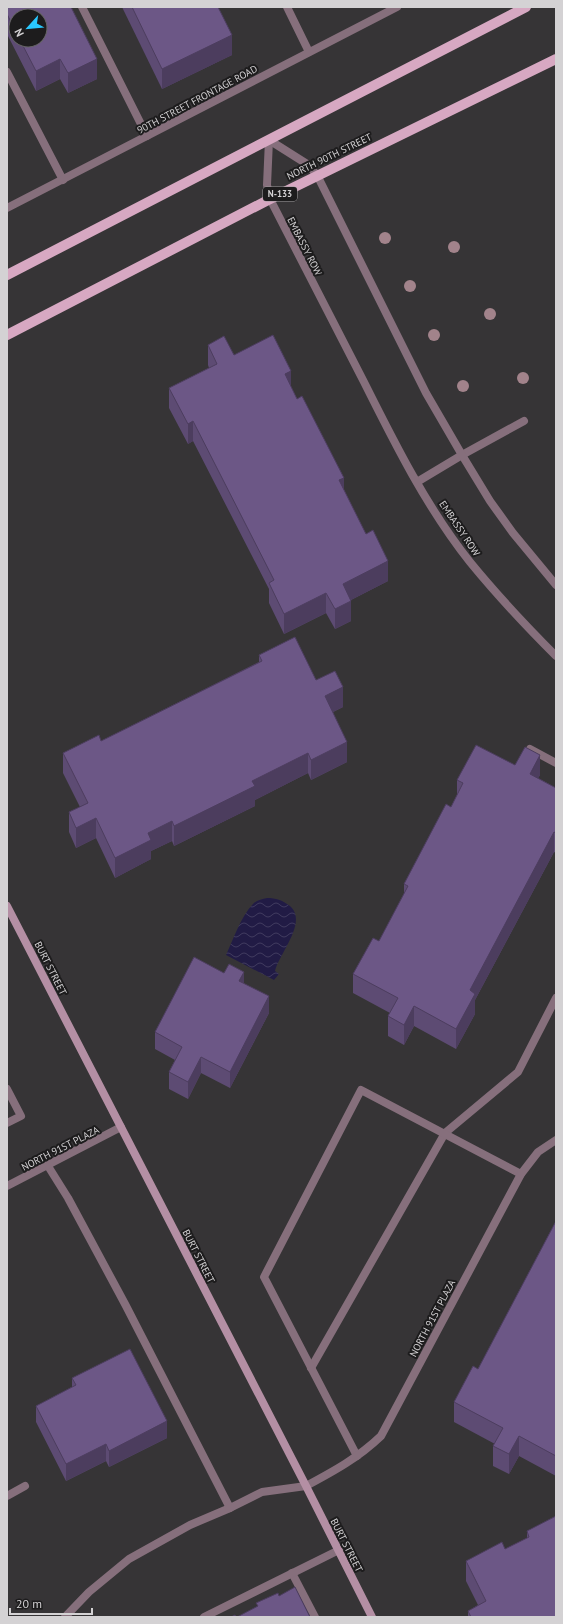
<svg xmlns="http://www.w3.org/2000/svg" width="563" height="1624" viewBox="0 0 563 1624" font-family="'PT Sans',sans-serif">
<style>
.water{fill:url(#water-waves)}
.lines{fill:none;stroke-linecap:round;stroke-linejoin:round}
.lane{stroke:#866f7c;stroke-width:8}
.street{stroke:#866f7c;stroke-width:8}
.secondary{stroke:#b48fa4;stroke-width:8}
.primary{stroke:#d7a8c2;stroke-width:10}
.tree{fill:#a2838b}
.wall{fill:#5d4b73;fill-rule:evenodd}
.shaded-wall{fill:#4c3d5e}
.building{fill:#6c5786;stroke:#4c3d5e}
.labels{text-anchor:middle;stroke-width:4;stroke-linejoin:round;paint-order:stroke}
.shield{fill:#1d1c1d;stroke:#9d9b9d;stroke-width:1}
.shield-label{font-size:9px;font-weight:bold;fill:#d4d2d4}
.street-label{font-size:10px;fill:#d4d2d4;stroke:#1d1c1d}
</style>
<defs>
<pattern id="water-waves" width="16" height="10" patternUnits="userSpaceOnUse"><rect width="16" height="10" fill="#211b45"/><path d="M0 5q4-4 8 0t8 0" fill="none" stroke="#403b5f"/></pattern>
</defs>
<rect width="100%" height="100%" fill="#363436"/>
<!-- water -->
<path class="water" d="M 267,898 C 276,898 282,900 290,906 C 308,922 280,952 275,971 L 279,974 L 274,980 L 226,955 C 233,940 241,916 253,904 C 257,900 262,899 267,898 Z"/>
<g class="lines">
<!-- lane -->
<g class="lane">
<polyline points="82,7 147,136"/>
<polyline points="7,72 63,180"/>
<polyline points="417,482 462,455 524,421"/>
<polyline points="530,749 556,763"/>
<polyline points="7,1089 21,1116 7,1123"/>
<polyline points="48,1166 68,1198 125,1304 230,1508 262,1492 306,1486"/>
<polyline points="7,1186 121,1127"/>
<polyline points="311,1368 445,1133 518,1072 556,998"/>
<polyline points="357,1456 264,1277 361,1090 521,1174"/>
<polyline points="7,1496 25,1486"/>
<polyline points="292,1573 315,1617"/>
<polyline points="65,1617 89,1592 129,1559 190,1525 230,1508"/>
<polyline points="204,1617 339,1550"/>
</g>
<!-- street -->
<g class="street">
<polyline points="287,7 309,52"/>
<path d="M 269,140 L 267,185 L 270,199 C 301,260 333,321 364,382 C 395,444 427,508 470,562 C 497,595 526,626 556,656"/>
<polyline points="269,140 307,164 317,175 426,393 462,455 490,501 513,533 556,585"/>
<polyline points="7,208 397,7"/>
<path d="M 306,1486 C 334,1471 358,1458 381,1436 L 521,1174 L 538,1152 L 556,1140"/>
</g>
<!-- secondary -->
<polyline class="secondary" points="7,906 306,1486 372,1617"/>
<!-- primary -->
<g class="primary">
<polyline points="7,275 526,7"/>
<polyline points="7,335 270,199 556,59"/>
</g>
</g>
<!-- trees -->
<g class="tree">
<circle cx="385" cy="238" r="6"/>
<circle cx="454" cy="247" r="6"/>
<circle cx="410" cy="286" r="6"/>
<circle cx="490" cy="314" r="6"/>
<circle cx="434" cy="335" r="6"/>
<circle cx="523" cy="378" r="6"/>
<circle cx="463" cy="386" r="6"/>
</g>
<!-- wall -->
<g class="wall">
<path d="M 7,7 L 97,79 L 68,93 L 60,79 L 36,91 L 7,34 ZM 16,16 L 40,40 L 16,40 Z"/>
<polygon points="122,7 218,7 232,55 162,89"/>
<polygon points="208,345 234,355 291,387 344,490 388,581 351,600 351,621 335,629 326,613 284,634 269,603 269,589 193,441 188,444 169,408 169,388 209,368 208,365"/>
<polygon points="259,655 316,680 343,707 333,712 347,762 311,780 308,773 255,800 255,806 174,846 172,841 151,851 151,859 115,878 96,838 76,848 69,832 69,812 80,807 63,773 63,753 101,741 259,662"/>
<polygon points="515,765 540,775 538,778 556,788 556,853 554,852 475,1000 475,1014 456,1049 414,1026 404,1045 388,1036 388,1016 390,1013 353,993 353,974 379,941 404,895 404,884 451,807 457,795 457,780"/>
<polygon points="244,984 269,1013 230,1088 201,1073 188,1099 169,1089 169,1072 175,1060 155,1049 155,1032"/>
<polygon points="556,1221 556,1476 519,1456 509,1474 493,1466 493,1446 495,1444 454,1422 454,1402 478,1369"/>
<polygon points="72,1378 167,1438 109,1467 106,1461 66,1481 36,1422 36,1406 72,1387"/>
<polygon points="556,1516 556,1617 468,1617 468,1611 478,1605 466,1581 466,1561 505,1549 527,1538 527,1531"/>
</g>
<!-- shaded-wall -->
<g class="shaded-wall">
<polygon points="232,35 232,55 162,89 162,69"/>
<polygon points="60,59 60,79 36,91 36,71"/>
<polygon points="97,59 97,79 68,93 68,73"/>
<polygon points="291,371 291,391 285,374"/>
<polygon points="193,421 193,441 188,444 188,424"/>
<polygon points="344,478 344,498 339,480"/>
<polygon points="388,561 388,581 343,604 343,584"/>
<polygon points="326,593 326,613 284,634 284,614"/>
<polygon points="351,601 351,621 335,629 335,609"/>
<polygon points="343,687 343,707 325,716 325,696"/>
<polygon points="347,742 347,762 311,780 311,760"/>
<polygon points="308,753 308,773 255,800 255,806 174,846 174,826 252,781"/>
<polygon points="540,755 540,775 530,794 530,774"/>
<polygon points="96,818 96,838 76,848 76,828"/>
<polygon points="172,821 172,841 151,851 151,859 115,878 115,858 148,833"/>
<polygon points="554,832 554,852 475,1000 475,1014 456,1049 456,1029 470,990"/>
<polygon points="244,972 244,989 239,981"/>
<polygon points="269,996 269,1013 230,1088 230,1072"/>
<polygon points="414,1006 414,1026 404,1045 404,1025"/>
<polygon points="201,1057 201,1073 188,1099 188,1082"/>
<polygon points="167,1421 167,1438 109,1467 109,1451"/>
<polygon points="519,1436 519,1456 509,1474 509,1454"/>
<polygon points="106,1444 106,1461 66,1481 66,1464"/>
</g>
<!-- building -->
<g class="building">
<polygon points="7,7 71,7 97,59 68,73 60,59 36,71 20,40 40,40 40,16 16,16 16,32 7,14"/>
<polygon points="132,7 218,7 232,35 162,69"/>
<polygon points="273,335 291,371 285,374 297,399 302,396 344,478 339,480 366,534 373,530 388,561 343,584 351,601 335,609 326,593 284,614 269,583 274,580 193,421 188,424 169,388 217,364 208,345 224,336 234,355"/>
<polygon points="295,637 316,680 335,671 343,687 325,696 347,742 311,760 308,753 252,781 255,786 174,826 172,821 148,833 151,840 115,858 96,818 76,828 69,812 88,803 63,753 99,735 101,741 262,661 259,655"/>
<polygon points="476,745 515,765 525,747 540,755 530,774 556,788 556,833 554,832 470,990 475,994 456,1029 414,1006 404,1025 388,1016 398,998 353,974 373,938 379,941 408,886 404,884 446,804 451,807 463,783 457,780"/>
<polygon points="194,957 224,973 229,964 244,972 239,981 269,996 230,1072 201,1057 188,1082 169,1072 182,1047 155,1032"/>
<polygon points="556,1221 556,1456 519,1436 509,1454 493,1446 503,1428 454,1402 473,1366 478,1369"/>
<polygon points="130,1349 167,1421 109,1451 106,1444 66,1464 36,1406 76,1385 72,1378"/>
<polygon points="556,1516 556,1617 471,1617 468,1611 486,1601 466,1561 502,1542 505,1549 529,1537 527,1531"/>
<polygon points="295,1587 310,1617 237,1617 258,1606 256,1603 278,1593 279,1596"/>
<polygon points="235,1615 236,1617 231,1617"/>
</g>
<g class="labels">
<!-- shield labels -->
<rect class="shield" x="263" y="187" width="34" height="14" rx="3"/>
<g class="shield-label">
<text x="280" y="197">N-133</text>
</g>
<!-- street labels -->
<g class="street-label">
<text transform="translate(197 99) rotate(-28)" y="4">90TH STREET FRONTAGE ROAD</text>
<text transform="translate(329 156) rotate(-26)" y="4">NORTH 90TH STREET</text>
<text transform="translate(305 246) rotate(63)" y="4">EMBASSY ROW</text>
<text transform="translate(460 528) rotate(56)" y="4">EMBASSY ROW</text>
<text transform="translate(51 968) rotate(63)" y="4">BURT STREET</text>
<text transform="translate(60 1148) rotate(-27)" y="4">NORTH 91ST PLAZA</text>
<text transform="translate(199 1256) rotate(63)" y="4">BURT STREET</text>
<text transform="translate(432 1318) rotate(-62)" y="4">NORTH 91ST PLAZA</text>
<text transform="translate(347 1545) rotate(63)" y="4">BURT STREET</text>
</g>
</g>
<!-- border -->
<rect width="563" height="1624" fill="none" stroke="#d4d2d4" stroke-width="16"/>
<!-- north arrow -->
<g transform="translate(28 28) rotate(243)"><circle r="19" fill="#1d1c1d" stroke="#666566"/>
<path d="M0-3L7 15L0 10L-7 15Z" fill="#29c8ff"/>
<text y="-6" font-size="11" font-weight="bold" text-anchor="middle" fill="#d4d2d4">N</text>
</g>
<!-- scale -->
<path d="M10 1608v6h82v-6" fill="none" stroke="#d4d2d4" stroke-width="2"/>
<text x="16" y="1608" font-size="12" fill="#d4d2d4" stroke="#1d1c1d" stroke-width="3" paint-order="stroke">20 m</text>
</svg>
